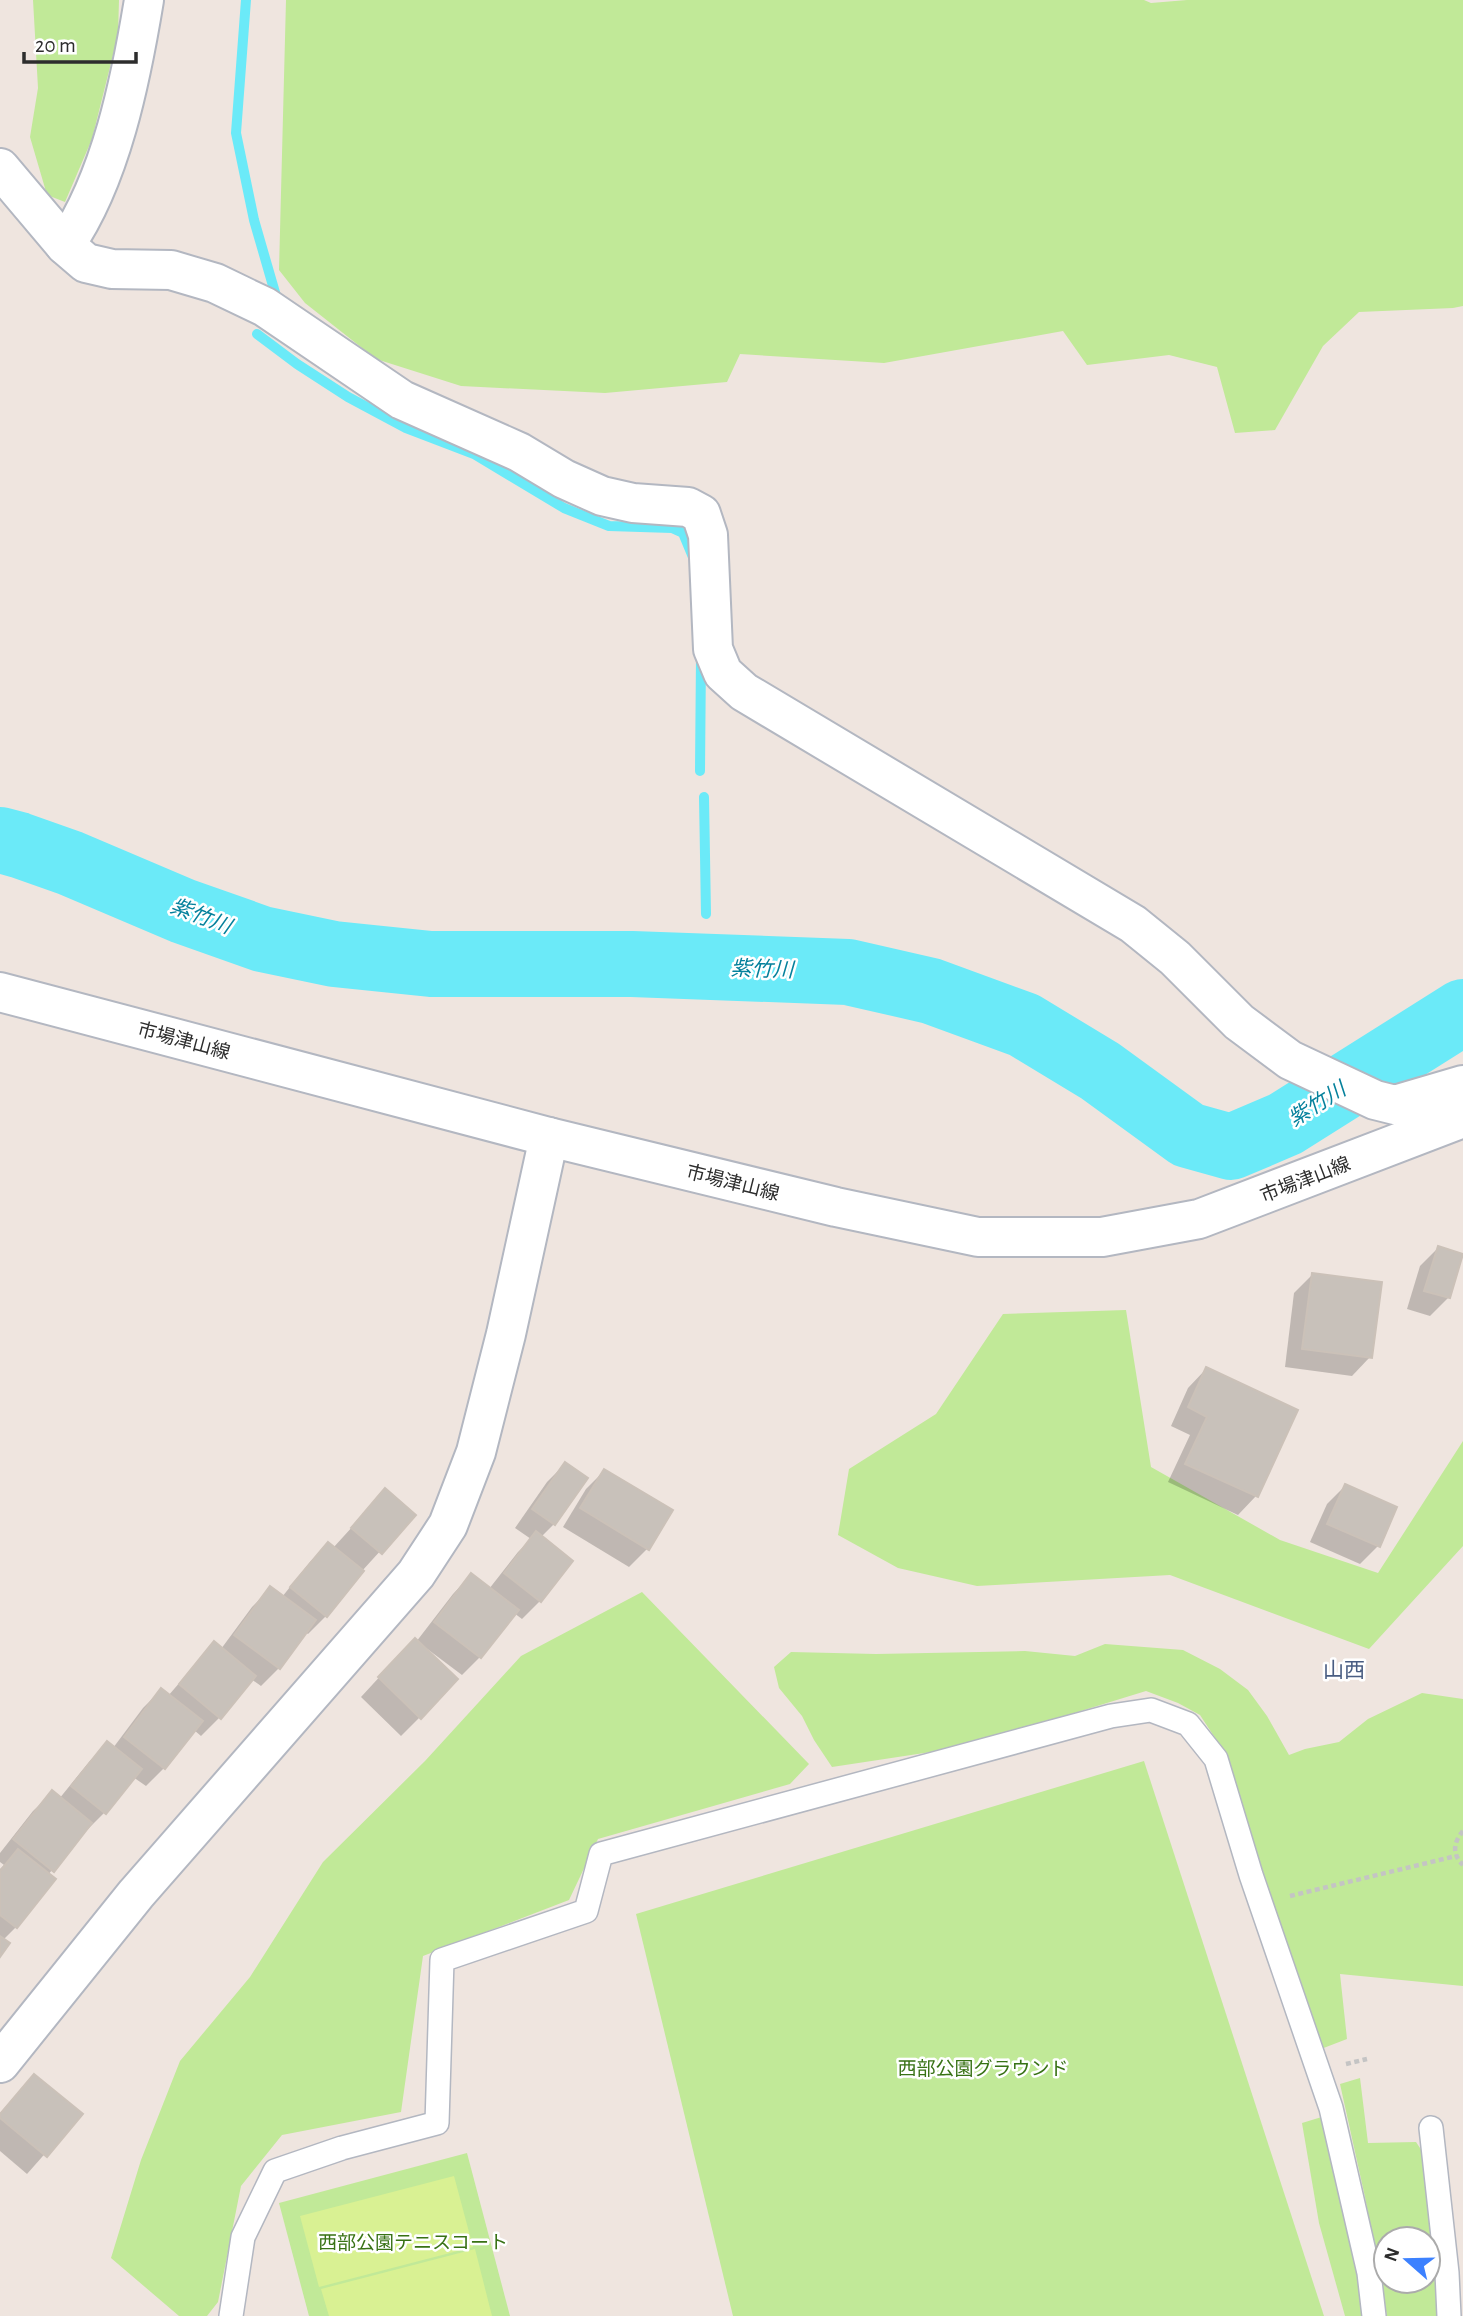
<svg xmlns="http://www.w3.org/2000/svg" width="1463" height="2316" viewBox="0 0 1463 2316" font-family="'Alegreya Sans','Noto Sans JP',sans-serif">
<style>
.green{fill:#c1e998;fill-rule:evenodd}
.pitch{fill:#d9f193}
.shadow{fill:#0003}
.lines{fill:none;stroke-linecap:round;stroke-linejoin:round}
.stream{stroke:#6beaf8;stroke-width:10}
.river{stroke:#6beaf8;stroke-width:66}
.building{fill:#c8c1ba;stroke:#cbc1b8;stroke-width:2}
.service-casing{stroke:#b3b7c1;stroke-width:26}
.minor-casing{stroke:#b3b7c1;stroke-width:42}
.secondary-casing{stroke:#b3b7c1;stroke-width:42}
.path{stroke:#c4c4c4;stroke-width:4.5;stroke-dasharray:5 3.5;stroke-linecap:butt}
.service{stroke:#fff;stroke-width:23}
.minor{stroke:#fff;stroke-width:38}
.secondary{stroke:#fff;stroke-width:38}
.labels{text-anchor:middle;stroke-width:5;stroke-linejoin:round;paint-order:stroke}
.street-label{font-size:19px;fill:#2d2d2d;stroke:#fff}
.park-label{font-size:19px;fill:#387215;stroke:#fff}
.water-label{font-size:21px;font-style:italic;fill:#05819c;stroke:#fff}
.neighbourhood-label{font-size:21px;fill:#495d82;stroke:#fff}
</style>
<rect width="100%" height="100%" fill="#efe5df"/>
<!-- green -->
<g class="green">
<polygon points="33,0 119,0 118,35 92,139 65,202 47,195 30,137 38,88"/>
<polygon points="286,0 1144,0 1151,3 1187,0 1463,0 1463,306 1453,308 1359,312 1323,346 1275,430 1235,433 1217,367 1169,355 1087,365 1063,331 884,363 740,354 727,382 605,393 461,386 376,359 305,303 279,270"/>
<polygon points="1126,1310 1151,1467 1280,1540 1378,1573 1463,1441 1463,1546 1369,1649 1170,1575 977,1586 898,1568 838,1535 849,1469 936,1414 1003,1314"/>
<polygon points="642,1592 809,1764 790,1784 598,1839 569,1900 423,1956 401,2112 282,2135 241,2186 218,2302 207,2316 179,2316 111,2258 141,2160 180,2061 250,1977 323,1862 425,1761 521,1656"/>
<polygon points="1105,1644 1183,1650 1220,1669 1248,1690 1267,1716 1289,1755 1305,1749 1339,1742 1368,1719 1422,1693 1463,1699 1463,1986 1340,1974 1347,2039 1321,2049 1233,1779 1217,1741 1200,1715 1178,1703 1146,1691 1019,1730 944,1750 832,1767 814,1740 802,1716 779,1688 774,1667 791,1652 876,1654 1025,1651 1075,1656"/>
<polygon points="1144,1761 1324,2316 733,2316 636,1914"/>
<path d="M 1360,2078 L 1368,2143 L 1416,2142 L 1426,2157 L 1439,2263 L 1436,2297 L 1437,2316 L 1387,2316 L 1365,2197 L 1340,2084 ZM 1386,2239 L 1428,2239 L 1428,2281 L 1386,2281 Z"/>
<polygon points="1325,2116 1366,2316 1345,2316 1319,2223 1302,2123"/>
<polygon points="467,2153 510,2316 309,2316 279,2203"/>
</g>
<!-- pitch -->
<g class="pitch">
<polygon points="454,2176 473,2247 319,2287 300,2216"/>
<polygon points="475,2249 492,2316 329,2316 321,2289"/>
</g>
<!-- shadow -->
<g class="shadow">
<polygon points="1438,1248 1449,1297 1430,1316 1407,1309 1420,1266"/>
<polygon points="1312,1275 1370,1357 1352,1376 1285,1367 1294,1293"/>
<polygon points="1206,1369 1296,1411 1256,1496 1238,1515 1168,1482 1190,1435 1171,1426 1188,1388"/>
<polygon points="565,1464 585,1478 554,1524 541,1537 571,1562 540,1601 522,1619 514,1613 480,1657 462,1675 426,1648 420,1717 401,1736 361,1697 396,1659 416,1642 453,1594 471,1575 489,1589 518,1552 531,1539 515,1528 547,1482"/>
<polygon points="604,1471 647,1549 629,1567 563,1527 586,1489"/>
<polygon points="1345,1486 1378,1546 1360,1564 1310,1542 1327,1504"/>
<polygon points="385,1491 413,1515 362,1571 326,1616 308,1634 305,1632 279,1668 261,1686 251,1679 219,1718 201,1736 194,1730 164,1768 146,1786 133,1777 104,1813 86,1831 84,1830 48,1875 16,1927 3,1940 0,1954 0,1869 4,1865 0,1862 0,1853 33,1811 52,1793 59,1799 89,1762 107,1743 113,1748 143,1708 161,1690 168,1696 214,1643 221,1649 252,1607 271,1588 282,1597 310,1562 328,1544 333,1548"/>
<polygon points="34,2076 80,2114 27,2174 0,2151 0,2113"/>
</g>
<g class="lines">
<!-- stream -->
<g class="stream">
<polyline points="246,0 236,133 254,220 278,303"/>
<polyline points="257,334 297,364 348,397 406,428 474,454 564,508 609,526 672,528 683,533 693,557"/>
<polyline points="700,771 701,657"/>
<polyline points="704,797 706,914"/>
</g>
<!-- river -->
<polyline class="river" points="0,840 19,845 70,863 183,911 262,939 334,954 431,964 632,964 848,972 931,991 1024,1025 1100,1071 1188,1135 1231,1147 1285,1124 1463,1012"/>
</g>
<!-- building -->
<g class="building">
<polygon points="1438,1246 1463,1254 1450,1298 1424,1291"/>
<polygon points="1312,1273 1382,1282 1372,1358 1302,1349"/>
<polygon points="1206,1367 1298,1410 1258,1497 1185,1464 1207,1417 1188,1407"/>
<polygon points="565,1462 588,1478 555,1525 532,1509"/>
<polygon points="604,1469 673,1510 649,1550 580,1508"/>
<polygon points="1345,1484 1397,1507 1380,1547 1327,1524"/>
<polygon points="385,1488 416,1515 382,1554 351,1528"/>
<polygon points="536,1531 573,1561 541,1602 504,1573"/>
<polygon points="328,1542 364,1571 327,1617 290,1587"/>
<polygon points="471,1573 519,1610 481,1658 434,1622"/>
<polygon points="270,1586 316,1620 280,1669 234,1635"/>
<polygon points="415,1638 458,1679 421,1719 378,1677"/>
<polygon points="214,1641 256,1676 221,1719 179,1684"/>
<polygon points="161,1688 203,1721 165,1769 124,1737"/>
<polygon points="107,1741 142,1769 106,1814 71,1786"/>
<polygon points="52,1790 92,1823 54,1872 13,1839"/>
<polygon points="18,1849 56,1879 17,1928 0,1915 0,1871"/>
<polygon points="0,1936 10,1943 0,1957"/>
<polygon points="34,2074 83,2114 47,2157 0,2118 0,2114"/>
</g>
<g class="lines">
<!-- service casing -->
<g class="service-casing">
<g id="service">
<polyline points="1431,2128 1447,2273 1449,2316"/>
<polyline points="231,2316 243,2237 275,2171 342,2148 437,2123 442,1960 586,1911 601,1854 1111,1716 1151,1710 1188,1724 1216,1759 1251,1875 1331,2108 1369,2273 1374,2316"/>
</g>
</g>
<!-- minor casing -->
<g class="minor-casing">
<g id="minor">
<polyline points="0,168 65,245 86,263 112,269 171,270 215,283 265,307 402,400 519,452 564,479 602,496 633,503 688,507 701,514 708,535 713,649 723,673 744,692 1133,924 1175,958 1239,1022 1290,1060 1375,1100 1395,1105 1463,1085"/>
<path d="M 65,245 C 111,179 131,79 144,0"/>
<polyline points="0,2063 136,1894 416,1574 448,1525 476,1452 506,1334 549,1137"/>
</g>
</g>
<!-- secondary casing -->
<g class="secondary-casing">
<polyline id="secondary" points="0,992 549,1137 836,1207 978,1237 1102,1237 1199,1219 1463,1118"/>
</g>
<!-- path -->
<g class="path">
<path d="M 1463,1831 C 1453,1843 1452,1854 1463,1865"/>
<polyline points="1290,1896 1456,1856"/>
<polyline points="1346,2064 1367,2059"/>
</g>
<!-- service -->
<use href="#service" class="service"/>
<!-- minor -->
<use href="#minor" class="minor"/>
<!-- secondary -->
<use href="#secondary" class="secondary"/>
</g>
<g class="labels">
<!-- street labels -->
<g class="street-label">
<text transform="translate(184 1040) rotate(15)" y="7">市場津山線</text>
<text transform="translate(1305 1179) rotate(-21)" y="7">市場津山線</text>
<text transform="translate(733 1182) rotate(14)" y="7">市場津山線</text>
</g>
<!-- park labels -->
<g class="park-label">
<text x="983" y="2075">西部公園グラウンド</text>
<text x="413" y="2249">西部公園テニスコート</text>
</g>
<!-- water labels -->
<g class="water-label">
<text transform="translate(201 916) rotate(21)" y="7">紫竹川</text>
<text transform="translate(762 969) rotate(2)" y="7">紫竹川</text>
<text transform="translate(1317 1104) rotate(-32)" y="7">紫竹川</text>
</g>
<!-- neighbourhood labels -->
<g class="neighbourhood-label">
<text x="1344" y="1677">山西</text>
</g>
</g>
<!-- north arrow -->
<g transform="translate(1407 2260) rotate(290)"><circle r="33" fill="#ffffff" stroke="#ababab" stroke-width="2"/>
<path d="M0-5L12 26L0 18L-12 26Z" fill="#3c81ff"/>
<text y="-10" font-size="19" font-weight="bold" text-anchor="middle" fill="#2d2d2d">N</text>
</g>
<!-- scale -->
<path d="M24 52v10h112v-10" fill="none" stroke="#2d2d2d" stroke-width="3.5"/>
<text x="35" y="52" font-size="21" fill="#2d2d2d" stroke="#ffffff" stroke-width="5" paint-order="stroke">20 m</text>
</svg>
